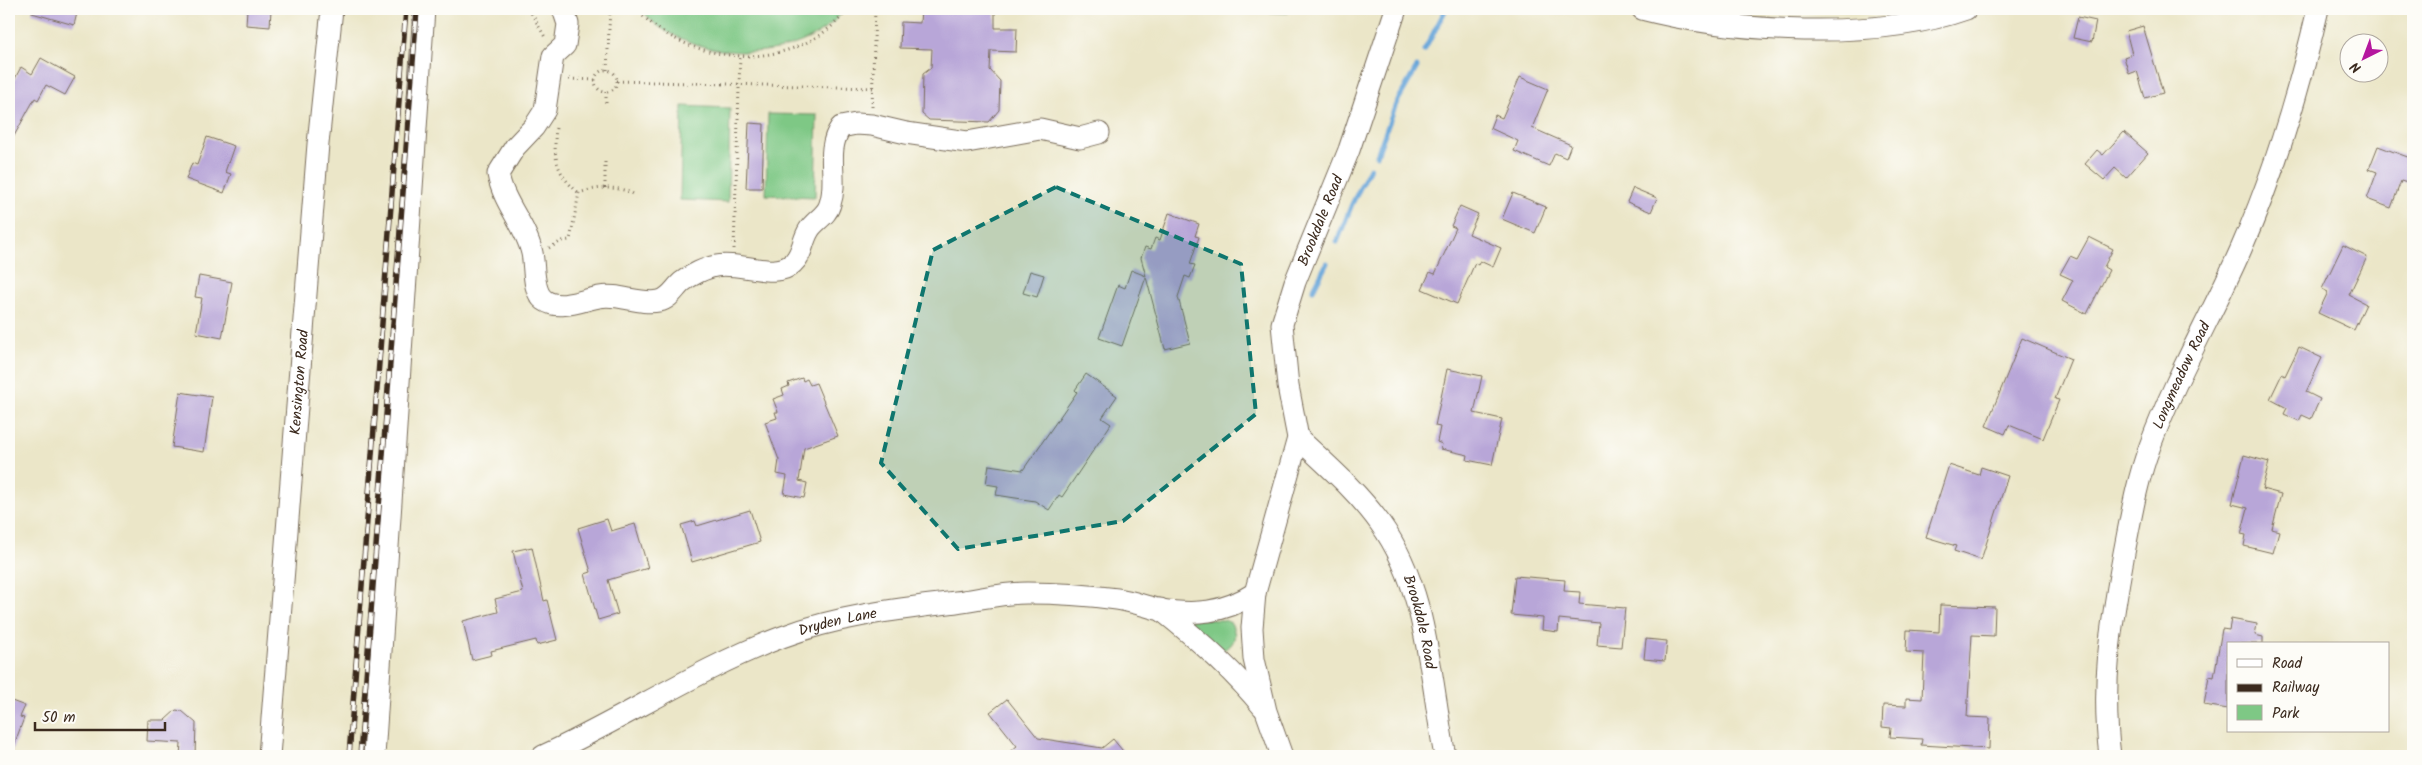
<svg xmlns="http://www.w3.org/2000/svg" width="2422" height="765" viewBox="0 0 2422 765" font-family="Kalam,sans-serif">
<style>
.green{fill:#7ec885;stroke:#5c7952}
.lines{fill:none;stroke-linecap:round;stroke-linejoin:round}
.stream{stroke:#66a5d9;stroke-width:5}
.building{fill:#b8a6d8}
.minor-casing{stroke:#796c5a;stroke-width:23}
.path{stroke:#796c5a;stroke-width:3;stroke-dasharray:1 4;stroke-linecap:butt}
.minor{stroke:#fff;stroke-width:21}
.rail-casing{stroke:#3b2a1e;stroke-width:5.5}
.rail{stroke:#fdfcf7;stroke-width:4;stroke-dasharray:11;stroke-linecap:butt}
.marked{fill:#0f766e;fill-opacity:0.2;stroke:#0f766e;stroke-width:4;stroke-dasharray:10 6;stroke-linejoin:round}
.labels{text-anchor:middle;stroke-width:4.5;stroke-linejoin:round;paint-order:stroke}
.street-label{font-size:15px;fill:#3b2a1e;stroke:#fdfcf7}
</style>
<rect width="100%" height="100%" fill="#fdfcf7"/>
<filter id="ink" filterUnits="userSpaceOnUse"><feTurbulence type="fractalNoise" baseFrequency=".02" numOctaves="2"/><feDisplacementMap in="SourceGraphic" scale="10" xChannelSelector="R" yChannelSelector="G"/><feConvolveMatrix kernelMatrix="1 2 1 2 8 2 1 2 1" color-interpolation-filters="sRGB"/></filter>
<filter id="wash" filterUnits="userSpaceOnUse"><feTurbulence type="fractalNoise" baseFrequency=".0096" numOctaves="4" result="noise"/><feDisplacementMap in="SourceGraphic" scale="20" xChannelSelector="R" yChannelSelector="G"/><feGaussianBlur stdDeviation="1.12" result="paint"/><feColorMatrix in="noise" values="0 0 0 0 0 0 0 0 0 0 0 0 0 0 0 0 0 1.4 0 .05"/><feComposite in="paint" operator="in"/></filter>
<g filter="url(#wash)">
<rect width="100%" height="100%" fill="#ebe6c8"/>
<!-- green -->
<g class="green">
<path d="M 642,9 L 845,9 C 809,57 732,62 680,38 C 666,32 650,23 642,9 Z"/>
<polygon points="1130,9 1290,9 1288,13"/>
<polygon points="682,106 730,108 728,202 680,200"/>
<polygon points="768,114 817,115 815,197 766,195"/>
<path d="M 1191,619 L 1224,620 L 1231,623 C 1237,634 1236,645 1223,650 L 1189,626 Z"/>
</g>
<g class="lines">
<!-- stream -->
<g class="stream">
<polyline points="1424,51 1446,9"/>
<polyline points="1377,155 1396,104 1417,67"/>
<polyline points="1337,242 1352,204 1370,168"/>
<polyline points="1313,290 1327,263"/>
</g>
</g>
<g id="blocks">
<!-- building -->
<g class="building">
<polygon points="33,9 78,9 74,25 32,13"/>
<polygon points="247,9 271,9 270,27 246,25"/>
<polygon points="921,9 995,9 995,28 1017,28 1016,52 991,51 990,70 1000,81 999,110 989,122 929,120 922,114 923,74 931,68 932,49 900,48 901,22 920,23"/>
<polygon points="2078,17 2096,21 2092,42 2073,38"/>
<polygon points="2143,26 2163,93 2145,98 2137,71 2129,74 2124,57 2132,54 2126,31"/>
<polygon points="41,58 75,77 65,95 46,85 38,100 35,98 9,145 9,90 21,67 32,74"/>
<polygon points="1520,77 1548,89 1532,128 1571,145 1566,158 1555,153 1549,166 1514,151 1518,141 1490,128 1495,115 1502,118"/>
<polygon points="749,123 764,124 762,188 746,188"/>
<polygon points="2124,132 2148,153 2126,178 2115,168 2104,180 2085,164 2097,150 2103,155"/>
<polygon points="207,137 234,146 225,172 231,174 224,193 186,179 192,163 197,165"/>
<polygon points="2378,146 2413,159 2413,176 2410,184 2401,181 2391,208 2367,199 2377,172 2369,169"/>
<polygon points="1633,188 1657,198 1651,212 1627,202"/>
<polygon points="1513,193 1546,207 1535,233 1502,219"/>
<polygon points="1460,206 1478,214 1469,234 1501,248 1493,267 1480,261 1478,265 1475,263 1457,304 1422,289 1430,272 1435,274 1456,228 1451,226"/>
<polygon points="1169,213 1199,224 1195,236 1199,237 1190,264 1195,265 1190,278 1185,276 1178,297 1190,343 1165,349 1146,277 1122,346 1099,338 1118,285 1125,288 1131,270 1146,276 1141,258 1145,247 1151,249 1155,238 1160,240"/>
<polygon points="2089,237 2113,249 2104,267 2109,270 2087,314 2062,301 2073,280 2060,274 2070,256 2077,259"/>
<polygon points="2343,245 2367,257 2349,295 2366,304 2354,330 2318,313 2328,292 2322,289"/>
<polygon points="1030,271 1044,275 1037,297 1023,293"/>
<polygon points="199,276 232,282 222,338 196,333 202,298 195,297"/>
<polygon points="2022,338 2071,359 2055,399 2059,400 2043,439 2009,425 2005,434 1986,426"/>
<polygon points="2299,347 2322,358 2306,392 2320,399 2311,419 2302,415 2299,421 2284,414 2287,408 2270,399 2282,374 2285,376"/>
<polygon points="1447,369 1482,376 1474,413 1502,419 1492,465 1467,460 1468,455 1441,449 1442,444 1437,442 1440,427 1435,426"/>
<polygon points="1086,374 1117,396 1102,418 1111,424 1062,497 1059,495 1049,510 1035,501 996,495 998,486 986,484 989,465 1023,470 1077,392 1075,390"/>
<polygon points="802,378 803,381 807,379 810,385 816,383 838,436 804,448 799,481 807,483 804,498 784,494 787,476 777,474 779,460 765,422 777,418 775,412 778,412 773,399 784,395 782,389 789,386 788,383"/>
<polygon points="180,392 212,397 204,452 172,447"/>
<polygon points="2244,455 2269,462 2262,489 2281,494 2272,529 2279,531 2273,553 2244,546 2246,535 2241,534 2248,508 2232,504"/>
<polygon points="1949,465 1979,475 1981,467 2008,476 1981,560 1954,551 1956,546 1926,537"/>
<polygon points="750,510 760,542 692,562 681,525 695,521 697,526"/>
<polygon points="607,519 611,531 635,524 648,568 608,580 618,614 598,620 585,574 591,572 578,528"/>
<polygon points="532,547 544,601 547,600 557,640 537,645 536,640 491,651 492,655 472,660 463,621 498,612 495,599 523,592 513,551"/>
<polygon points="1515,576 1565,580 1564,591 1580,592 1579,604 1625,608 1621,647 1597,645 1599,623 1559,619 1558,632 1542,630 1543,618 1511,615"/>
<polygon points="1940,605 1995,607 1994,636 1972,635 1967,717 1990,718 1989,749 1921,745 1922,739 1890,737 1891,728 1882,727 1883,705 1906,706 1906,698 1922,699 1924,653 1906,652 1907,630 1939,632"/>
<polygon points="2231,619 2257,624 2255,635 2263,637 2263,644 2228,644 2228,709 2204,705 2209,676 2214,677 2222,629 2229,630"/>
<polygon points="1646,639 1667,641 1665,661 1644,659"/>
<polygon points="1007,699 1038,738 1102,748 1113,739 1127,756 1004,756 1017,746 990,712"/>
<polygon points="9,700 25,706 20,717 24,718 10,756"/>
<polygon points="176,710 182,711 196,723 195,756 180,756 181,743 147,741 148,720 165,720"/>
</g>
</g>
</g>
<g filter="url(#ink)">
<use href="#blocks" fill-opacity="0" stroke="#796c5a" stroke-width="1"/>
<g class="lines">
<!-- minor casing -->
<g class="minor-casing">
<g id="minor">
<path d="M 563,9 L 568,24 L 565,45 L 553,56 L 545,110 L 534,127 L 515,147 L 498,174 C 503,203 526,225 532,253 C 535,267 532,291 544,300 C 559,311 583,300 599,297 C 619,293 639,305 659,301 C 670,299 675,288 682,282 C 691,275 705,268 716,266 C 739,261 776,280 793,263 C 803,254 802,241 809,230 C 815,220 827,216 830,204 C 839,178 824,151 841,127 L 856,124 L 872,125 L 906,133 L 967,142 L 1040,129 L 1080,138 L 1099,133"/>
<path d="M 1642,9 C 1734,33 1876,41 1966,9"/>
<path id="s1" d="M 1298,438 C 1327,465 1357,491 1380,523 C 1428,589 1430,679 1445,756"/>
<path d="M 1160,609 C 1198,639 1232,669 1263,707"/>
<path id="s2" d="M 269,756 L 318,144 L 332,9"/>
<polyline points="374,756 424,9"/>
<path id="s3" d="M 543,756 C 624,719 699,668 782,637 C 837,616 898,609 956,602 C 979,599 1003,593 1027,593 C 1057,593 1087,595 1117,599 C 1131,601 1144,606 1157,609 C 1194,616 1224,613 1255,593"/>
<path id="s4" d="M 1282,756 L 1266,711 L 1254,659 L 1252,628 L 1255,593 L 1298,438 L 1288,386 L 1282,324 L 1295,282 L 1349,150 L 1396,9"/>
<path id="s5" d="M 2110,756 C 2101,683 2111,624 2124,553 C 2131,517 2137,480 2150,446 C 2175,378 2212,315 2241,249 C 2275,172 2299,91 2318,9"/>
</g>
</g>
<!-- path -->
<g class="path">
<polyline points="529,9 546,39"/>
<path d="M 636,9 C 690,68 797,75 848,9"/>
<polyline points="607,70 610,9"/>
<circle cx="606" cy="81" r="11"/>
<polyline points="569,79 596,80"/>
<polyline points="617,81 873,88"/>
<polyline points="606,92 606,105"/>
<polyline points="872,107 875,9"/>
<path d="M 556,128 C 553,157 556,174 579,193"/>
<polyline points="605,188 605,162"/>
<path d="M 549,248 L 562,241 L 570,240 L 579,193 C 596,187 619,185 635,195"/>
<polyline points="734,249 740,56"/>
</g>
<!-- minor -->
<use href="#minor" class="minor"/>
<!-- rail casing -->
<g class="rail-casing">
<g id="rail">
<polyline points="349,756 406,9"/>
<polyline points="360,756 417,9"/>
</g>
</g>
<!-- rail -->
<use href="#rail" class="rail"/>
</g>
</g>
<!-- marked area -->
<path class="marked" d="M 1056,187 L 1241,264 L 1256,414 L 1123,521 L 958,549 L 881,463 L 933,250 Z"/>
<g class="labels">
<!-- street labels -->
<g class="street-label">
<text dy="5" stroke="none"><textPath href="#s4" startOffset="554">Brookdale Road</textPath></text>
<text dy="5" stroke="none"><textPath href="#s5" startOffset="392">Longmeadow Road</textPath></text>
<text dy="5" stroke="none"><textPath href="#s2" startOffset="375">Kensington Road</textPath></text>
<text dy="5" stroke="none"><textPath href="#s3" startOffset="325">Dryden Lane</textPath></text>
<text dy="5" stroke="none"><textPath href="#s1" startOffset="226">Brookdale Road</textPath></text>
</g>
</g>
<!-- margin -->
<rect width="2422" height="765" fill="none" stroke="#fdfcf7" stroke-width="30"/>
<!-- legend -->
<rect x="2227" y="642" width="162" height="90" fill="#fdfcf7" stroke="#afa8a0"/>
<rect x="2237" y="659" width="25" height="8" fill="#ffffff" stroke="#afa8a0"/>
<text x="2272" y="668" font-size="15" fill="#3b2a1e">Road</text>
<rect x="2237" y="684" width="25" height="8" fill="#3b2a1e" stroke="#afa8a0"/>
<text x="2272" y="692" font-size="15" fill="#3b2a1e">Railway</text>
<rect x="2237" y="705" width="25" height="15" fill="#7ec885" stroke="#afa8a0"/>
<text x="2272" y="718" font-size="15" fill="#3b2a1e">Park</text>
<!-- north arrow -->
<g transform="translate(2364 58) rotate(222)"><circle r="24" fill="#fdfcf7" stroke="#afa8a0"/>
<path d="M0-4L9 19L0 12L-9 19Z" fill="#b5179e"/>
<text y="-8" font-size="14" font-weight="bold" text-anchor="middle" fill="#3b2a1e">N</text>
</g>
<!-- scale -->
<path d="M35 722v8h130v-8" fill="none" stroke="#3b2a1e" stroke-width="2.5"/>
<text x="42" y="722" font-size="15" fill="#3b2a1e" stroke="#fdfcf7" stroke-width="4" paint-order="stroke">50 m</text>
</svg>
